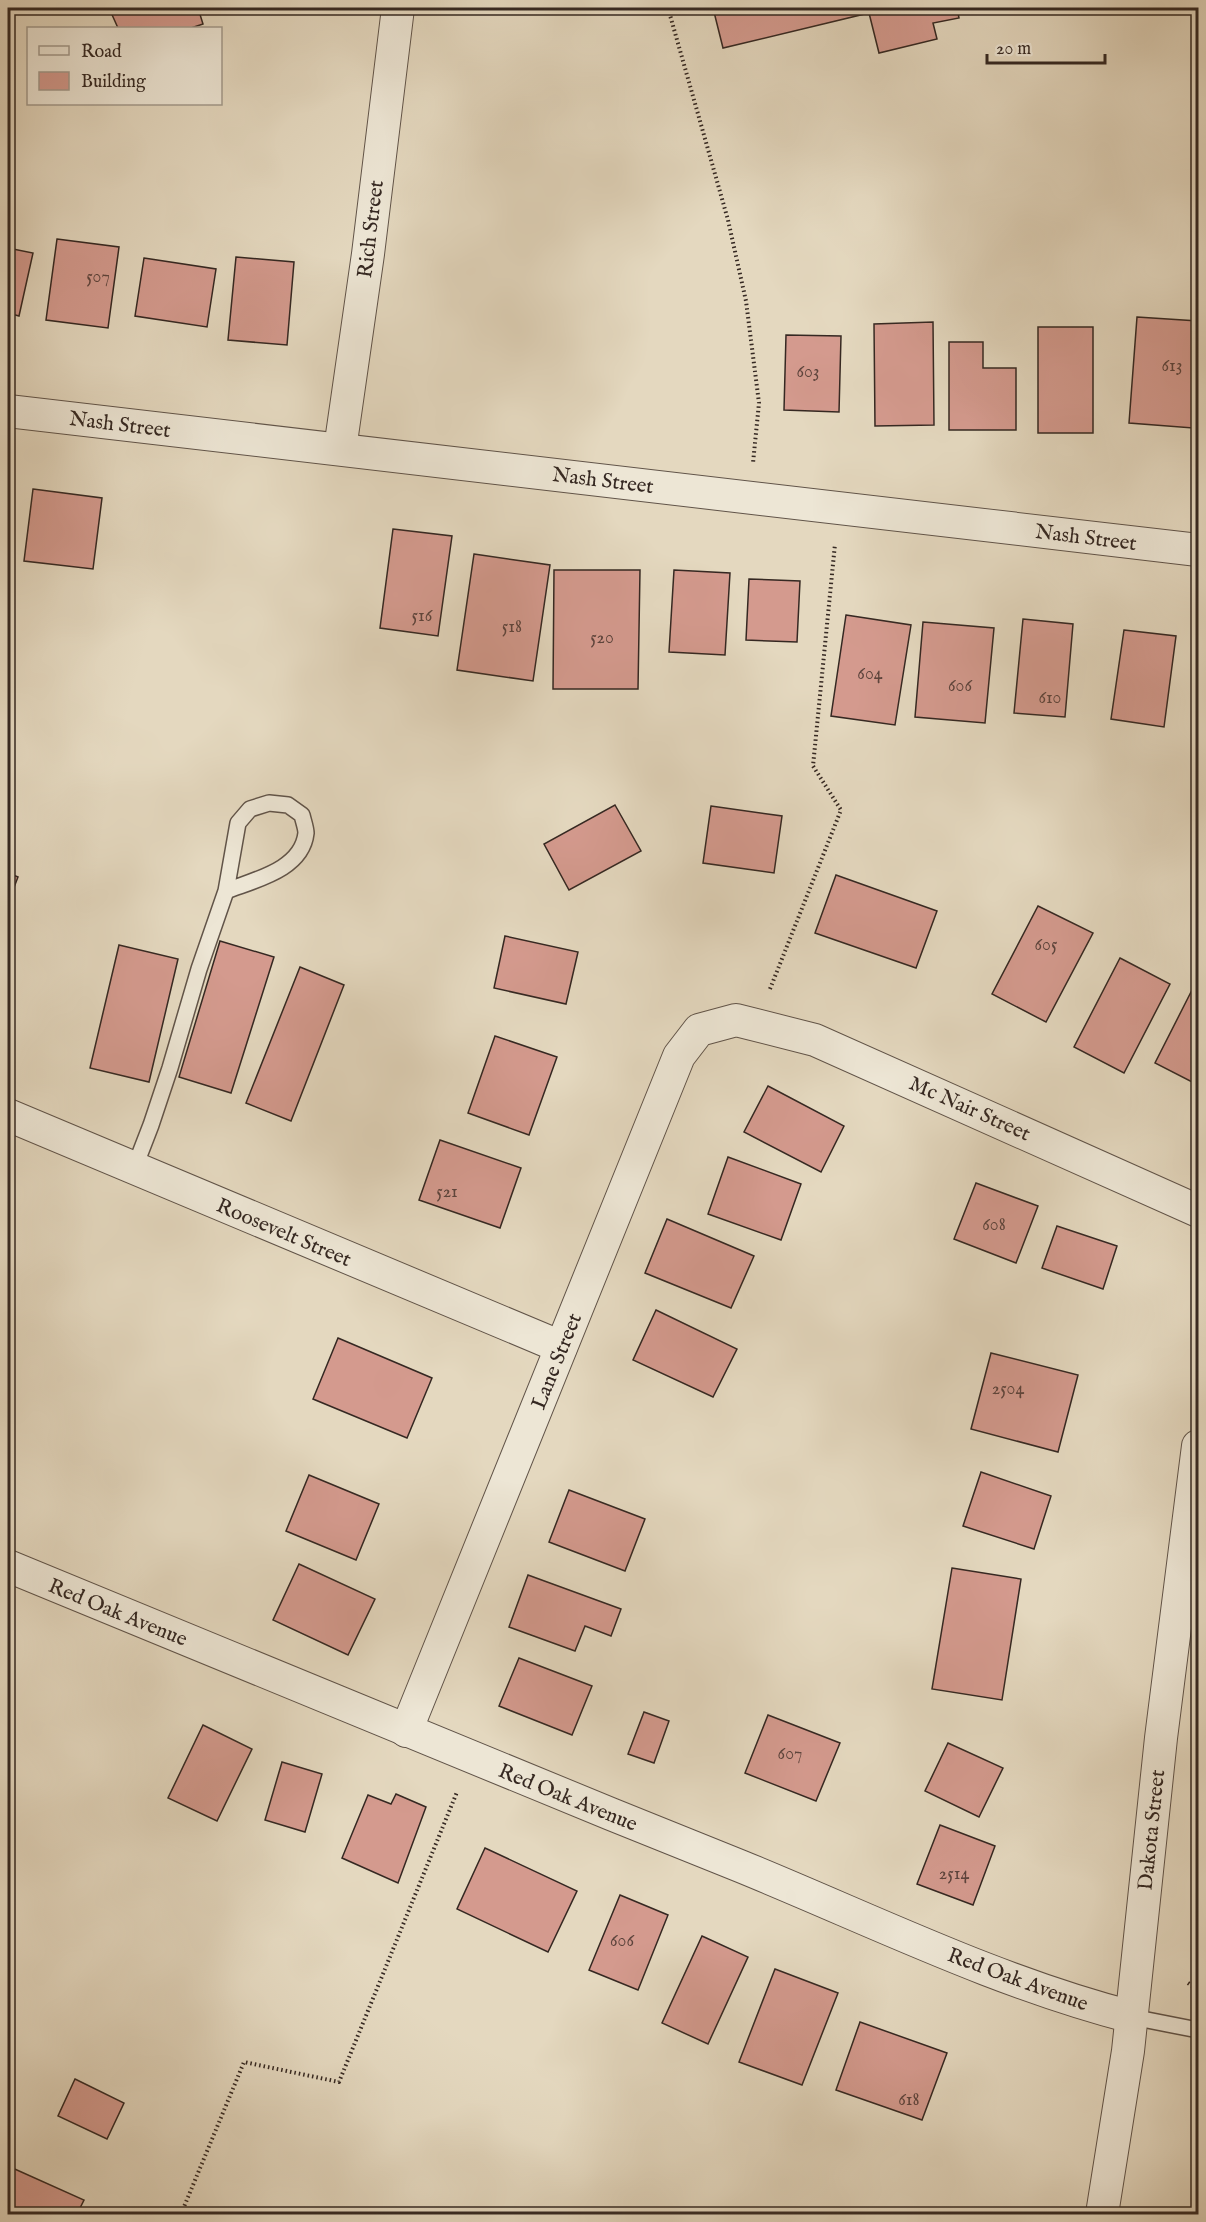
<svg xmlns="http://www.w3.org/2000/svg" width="1206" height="2222" viewBox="0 0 1206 2222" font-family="'IM FELL English',serif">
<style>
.building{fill:#d49a8e;stroke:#352822;stroke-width:1.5}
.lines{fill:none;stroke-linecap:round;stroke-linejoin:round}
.service-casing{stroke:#615449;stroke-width:18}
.minor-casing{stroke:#615449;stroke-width:34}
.path{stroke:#352822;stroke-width:4;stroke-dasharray:1.5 3;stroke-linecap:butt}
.service{stroke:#ede6d5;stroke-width:15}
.minor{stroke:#ede6d5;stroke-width:32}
.labels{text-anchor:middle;stroke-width:4.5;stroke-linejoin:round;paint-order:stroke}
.number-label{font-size:18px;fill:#5d443d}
.street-label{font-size:21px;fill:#352822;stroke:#ede6d5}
</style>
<rect width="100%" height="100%" fill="#e4d8bf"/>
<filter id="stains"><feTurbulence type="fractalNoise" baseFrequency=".00333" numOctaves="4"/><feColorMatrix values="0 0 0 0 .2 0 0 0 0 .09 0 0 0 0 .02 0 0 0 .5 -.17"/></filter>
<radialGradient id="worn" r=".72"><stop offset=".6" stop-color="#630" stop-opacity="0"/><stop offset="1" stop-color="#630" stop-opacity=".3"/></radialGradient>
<!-- building -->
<g class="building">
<polygon points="109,8 198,8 203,24 191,28 118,28"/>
<polygon points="713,8 957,8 959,18 933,23 937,39 879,53 869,13 723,48"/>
<polygon points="57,239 119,247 108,328 46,320"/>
<polygon points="8,248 33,253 19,316 8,313"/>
<polygon points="236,257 294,262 287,345 228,340"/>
<polygon points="144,258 216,269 207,327 135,316"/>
<polygon points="1137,317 1198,321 1198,359 1193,428 1129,423"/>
<polygon points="933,322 934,425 875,426 874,324"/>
<rect x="1038" y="327" width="55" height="106"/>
<polygon points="786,335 841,336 839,412 784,410"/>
<polygon points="949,342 983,342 983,368 1016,368 1016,430 949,430"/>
<polygon points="33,489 102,498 93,569 24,561"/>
<polygon points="393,529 452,536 438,636 380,628"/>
<polygon points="474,554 550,565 533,681 457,670"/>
<polygon points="554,570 640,570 638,689 553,689"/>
<polygon points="674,570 730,573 725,655 669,652"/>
<polygon points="749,579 800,581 797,642 746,640"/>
<polygon points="846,615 911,625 895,725 831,716"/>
<polygon points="1023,619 1073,624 1065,717 1014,713"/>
<polygon points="923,622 994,628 985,723 915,717"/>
<polygon points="1124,630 1176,636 1164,727 1111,719"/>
<polygon points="1198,700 1198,742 1194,742"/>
<polygon points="615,805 641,851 569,890 544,844"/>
<polygon points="711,806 782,816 774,873 703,863"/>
<polygon points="8,873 18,877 8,903"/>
<polygon points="836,875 937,911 916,968 815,933"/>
<polygon points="1038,906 1093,933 1046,1022 992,994"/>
<polygon points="505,936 578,952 566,1004 494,988"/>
<polygon points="220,941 274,957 231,1093 179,1077"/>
<polygon points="119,945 178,959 149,1082 90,1068"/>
<polygon points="1120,958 1170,984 1124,1073 1074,1047"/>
<polygon points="300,967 344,985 291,1121 246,1103"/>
<polygon points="1192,990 1198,993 1198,1085 1155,1063"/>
<polygon points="495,1036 557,1057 529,1135 468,1113"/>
<polygon points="768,1086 844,1126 821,1172 744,1132"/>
<polygon points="440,1140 521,1168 500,1228 419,1200"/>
<polygon points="728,1157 801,1184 781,1240 708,1214"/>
<polygon points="976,1183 1038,1206 1016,1263 954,1239"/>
<polygon points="667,1219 754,1256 731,1308 645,1273"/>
<polygon points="1057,1226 1117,1246 1103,1289 1042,1268"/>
<polygon points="656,1310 737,1349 713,1397 633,1360"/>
<polygon points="338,1338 432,1378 407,1438 313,1399"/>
<polygon points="991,1353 1078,1375 1058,1452 971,1429"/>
<polygon points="981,1472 1051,1496 1034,1549 963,1526"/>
<polygon points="309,1475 379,1504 356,1560 286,1531"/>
<polygon points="569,1490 645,1519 625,1571 549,1542"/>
<polygon points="299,1564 375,1599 348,1655 273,1620"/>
<polygon points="952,1568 1021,1579 1002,1700 932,1689"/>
<polygon points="528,1575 621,1609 611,1636 585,1626 575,1651 509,1627"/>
<polygon points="519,1658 592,1686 572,1735 499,1706"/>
<polygon points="644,1712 669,1721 654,1763 628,1754"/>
<polygon points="768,1715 840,1743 816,1801 745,1773"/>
<polygon points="203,1725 252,1749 217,1821 168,1798"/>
<polygon points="948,1743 1003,1768 979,1817 925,1791"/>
<polygon points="282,1762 322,1774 305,1832 265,1820"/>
<polygon points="396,1794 426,1807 398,1883 342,1858 368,1795 391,1804"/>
<polygon points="940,1825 995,1846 973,1905 917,1884"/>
<polygon points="485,1848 577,1891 548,1952 457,1909"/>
<polygon points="620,1895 668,1915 638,1990 589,1970"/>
<polygon points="702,1936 748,1957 708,2044 662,2023"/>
<polygon points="775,1969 838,1993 802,2085 739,2062"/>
<polygon points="860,2022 947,2053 922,2120 836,2090"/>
<polygon points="75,2079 124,2103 107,2139 58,2116"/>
<polygon points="8,2166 84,2200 77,2214 8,2214"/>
</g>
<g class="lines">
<!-- service casing -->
<g class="service-casing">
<g id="service">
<path d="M 134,1169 L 151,1125 L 170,1068 L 199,969 L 226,891 L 238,823 L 250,809 L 269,803 L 288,805 L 302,815 C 303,820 306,828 306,833 C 302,870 254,880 226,891"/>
<polyline points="1132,2017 1198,2030"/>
</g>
</g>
<!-- minor casing -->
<g class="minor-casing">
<g id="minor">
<polyline points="8,411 1198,550"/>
<polyline points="340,449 368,254 398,8"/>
<polyline points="8,1115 561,1347"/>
<path d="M 8,1566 C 251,1667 495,1768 740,1866 C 870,1919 996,1982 1132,2017"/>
<polyline points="406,1731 679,1056 699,1030 736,1020 815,1040 1198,1211"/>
<polyline points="1102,2214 1128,2051 1161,1738 1198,1446"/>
</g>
</g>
<!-- path -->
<g class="path">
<polyline points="668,8 728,220 746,301 759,403 753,463"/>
<polyline points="770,989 841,810 813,766 835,544"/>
<polyline points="1188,1983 1198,1990"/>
<polyline points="181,2214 244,2062 339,2082 457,1792"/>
</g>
<!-- service -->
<use href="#service" class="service"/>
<!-- minor -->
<use href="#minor" class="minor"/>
</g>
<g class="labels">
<!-- number labels -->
<g class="number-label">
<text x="98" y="282">507</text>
<text x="1172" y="371">613</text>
<text x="808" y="377">603</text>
<text x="422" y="621">516</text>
<text x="512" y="632">518</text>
<text x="602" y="643">520</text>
<text x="870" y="679">604</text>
<text x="960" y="691">606</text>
<text x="1050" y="703">610</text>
<text x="1046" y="950">605</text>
<text x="447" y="1197">521</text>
<text x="994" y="1230">608</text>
<text x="1008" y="1394">2504</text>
<text x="790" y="1759">607</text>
<text x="954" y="1879">2514</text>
<text x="622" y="1946">606</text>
<text x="909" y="2105">618</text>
</g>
<!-- street labels -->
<g class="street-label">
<text transform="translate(370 229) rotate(-83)" y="7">Rich Street</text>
<text transform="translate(120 424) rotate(7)" y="7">Nash Street</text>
<text transform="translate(603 480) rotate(7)" y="7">Nash Street</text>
<text transform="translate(1086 537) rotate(7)" y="7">Nash Street</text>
<text transform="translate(970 1108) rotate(24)" y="7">Mc Nair Street</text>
<text transform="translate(284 1232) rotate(23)" y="7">Roosevelt Street</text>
<text transform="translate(556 1361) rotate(-68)" y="7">Lane Street</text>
<text transform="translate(118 1612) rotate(22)" y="7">Red Oak Avenue</text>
<text transform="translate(568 1797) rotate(22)" y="7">Red Oak Avenue</text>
<text transform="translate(1151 1830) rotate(-84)" y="7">Dakota Street</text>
<text transform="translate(1018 1979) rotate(20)" y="7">Red Oak Avenue</text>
</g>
</g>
<!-- margin -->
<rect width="1206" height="2222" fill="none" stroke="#e4d8bf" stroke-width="30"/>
<rect x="9" y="9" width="1188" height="2204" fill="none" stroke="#352822" stroke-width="3"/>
<rect x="15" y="15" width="1176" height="2192" fill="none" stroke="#352822" stroke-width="1.5"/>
<!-- legend -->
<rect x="27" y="27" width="195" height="78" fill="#ede6d5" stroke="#a39a8d" stroke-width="1.5"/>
<rect x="39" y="46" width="30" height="9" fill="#ede6d5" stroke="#a39a8d" stroke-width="1.5"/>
<text x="81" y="57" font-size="18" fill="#352822">Road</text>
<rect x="39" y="72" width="30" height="18" fill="#d49a8e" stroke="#a39a8d" stroke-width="1.5"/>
<text x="81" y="87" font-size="18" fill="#352822">Building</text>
<!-- scale -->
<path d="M987 54v9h118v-9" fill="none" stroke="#352822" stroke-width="3"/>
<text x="996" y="54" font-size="18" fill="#352822" stroke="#ede6d5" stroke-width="4.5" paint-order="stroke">20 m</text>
<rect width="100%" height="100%" filter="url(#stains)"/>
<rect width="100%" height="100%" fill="url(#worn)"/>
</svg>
